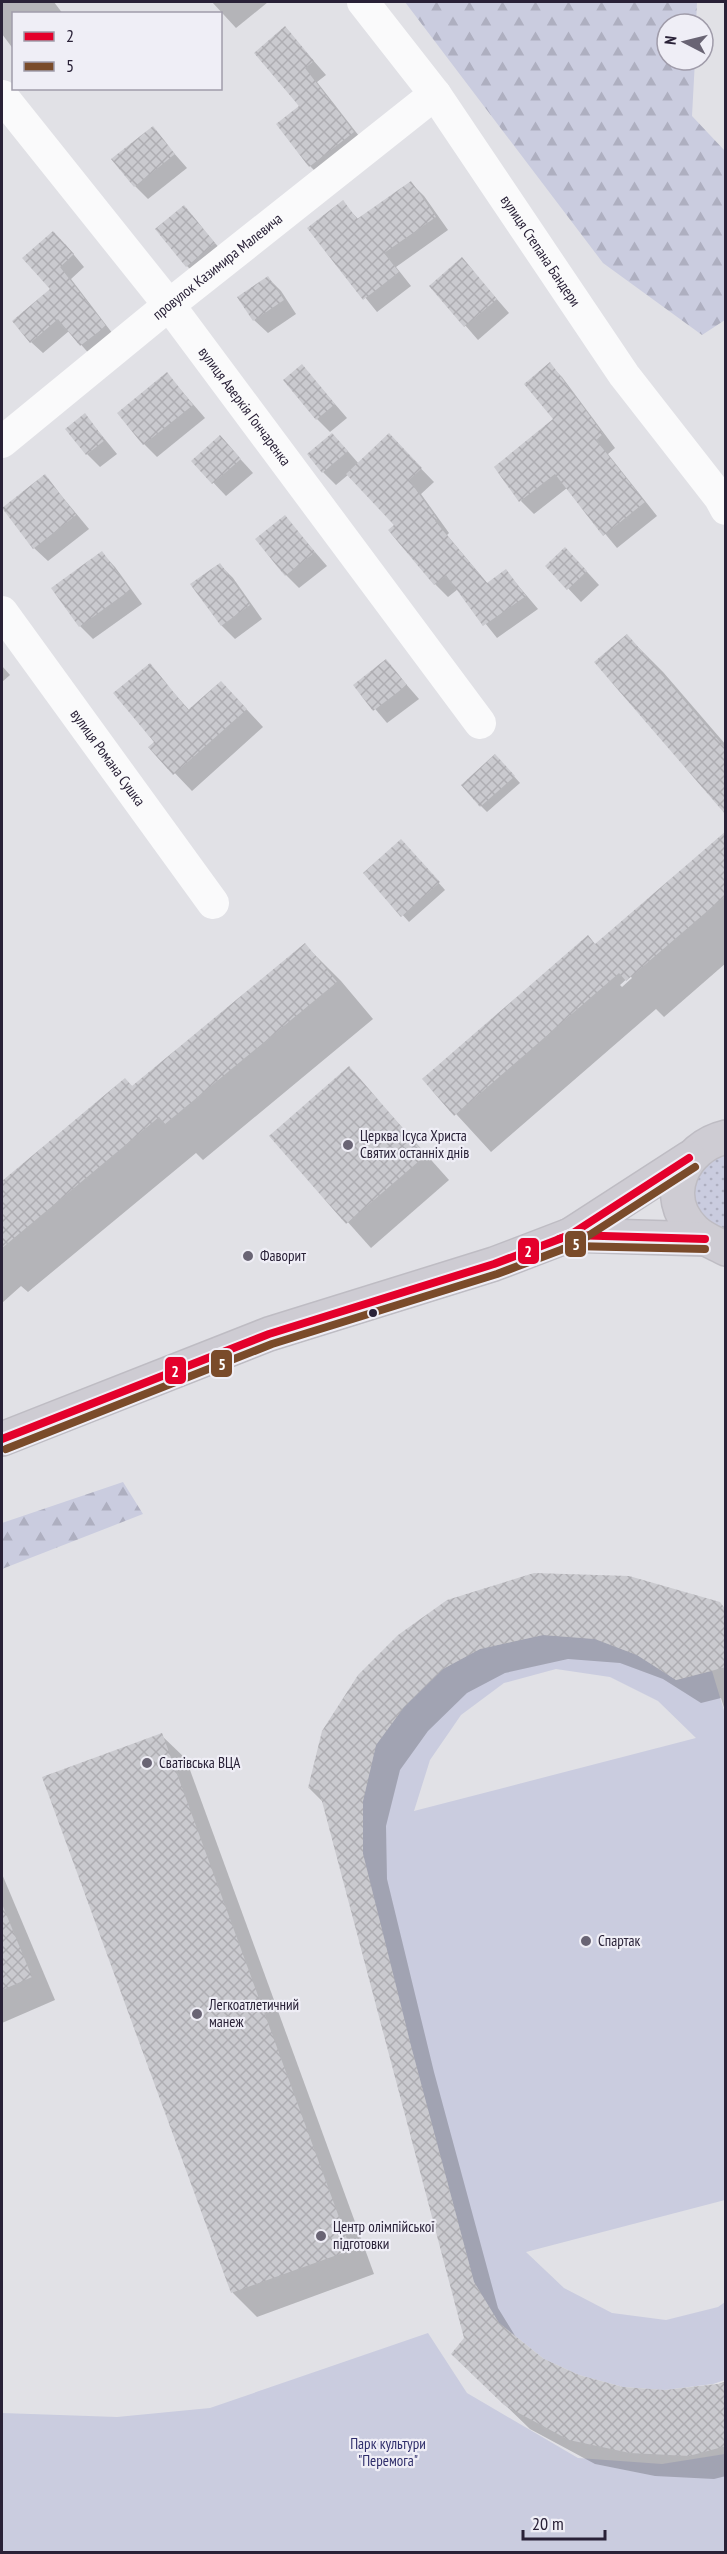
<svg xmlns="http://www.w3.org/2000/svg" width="727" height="2554" viewBox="0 0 727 2554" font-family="'PT Sans Narrow',sans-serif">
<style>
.grass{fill:url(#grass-dots)}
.forest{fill:url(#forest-firs)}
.green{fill:#caccdf;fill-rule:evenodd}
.shadow{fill:#0003;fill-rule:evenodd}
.building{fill:url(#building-cross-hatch)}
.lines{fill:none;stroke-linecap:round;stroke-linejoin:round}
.major-casing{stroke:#bebcc3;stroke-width:36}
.minor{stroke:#fafafb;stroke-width:32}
.major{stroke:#ceccd3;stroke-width:33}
.bus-1-casing{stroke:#efeef6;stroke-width:12}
.bus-2-casing{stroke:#efeef6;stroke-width:12}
.bus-1{stroke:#e4002b;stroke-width:8}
.bus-2{stroke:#7a4b2a;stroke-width:8}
.poi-dot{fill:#696474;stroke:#efeef6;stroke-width:2}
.bus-dot{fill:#292137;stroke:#efeef6;stroke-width:2}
.labels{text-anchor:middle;stroke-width:4.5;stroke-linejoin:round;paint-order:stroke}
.street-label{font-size:15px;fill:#292137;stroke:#efeef6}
.poi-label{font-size:15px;fill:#292137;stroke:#efeef6;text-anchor:start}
.park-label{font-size:15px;fill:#2f2e6b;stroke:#efeef6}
.line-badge{stroke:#efeef6;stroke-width:2}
.badge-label{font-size:16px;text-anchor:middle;font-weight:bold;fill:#fff}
</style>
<defs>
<pattern id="grass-dots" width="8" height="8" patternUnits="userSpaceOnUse" patternTransform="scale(1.5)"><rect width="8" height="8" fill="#caccdf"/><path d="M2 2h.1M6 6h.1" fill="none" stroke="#aeafc0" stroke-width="1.8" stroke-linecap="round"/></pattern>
<pattern id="forest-firs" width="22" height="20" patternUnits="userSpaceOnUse" patternTransform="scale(1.5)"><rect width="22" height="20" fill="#caccdf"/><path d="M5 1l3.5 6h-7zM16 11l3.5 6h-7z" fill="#aeafc0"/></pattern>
<pattern id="building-cross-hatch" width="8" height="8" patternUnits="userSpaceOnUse" patternTransform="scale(1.5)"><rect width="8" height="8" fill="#cacacf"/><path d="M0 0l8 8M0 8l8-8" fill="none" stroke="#aeadb2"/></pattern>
</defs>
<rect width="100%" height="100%" fill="#e1e1e6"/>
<!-- grass -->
<path class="grass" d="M 725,1149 L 725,1229 C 696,1220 692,1203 694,1175 Z"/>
<!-- forest -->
<g class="forest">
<polygon points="405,2 697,2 696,24 667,24 667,60 695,60 692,116 725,151 725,320 702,335 603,263"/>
<polygon points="123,1482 143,1514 2,1569 2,1523"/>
</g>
<!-- green -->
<g class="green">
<path d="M 543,1635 L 595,1639 L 637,1655 L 676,1680 L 712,1671 L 726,1717 L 725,2200 L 526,2252 L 564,2288 L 612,2313 L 666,2320 L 718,2307 L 725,2302 L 725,2380 L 713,2384 L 665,2390 L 623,2387 L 579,2375 L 544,2359 L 499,2323 L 474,2282 L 411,2046 L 363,1854 L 363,1801 L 376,1745 L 404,1707 L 443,1669 L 480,1649 ZM 556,1669 L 610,1677 L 658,1701 L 696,1738 L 414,1811 L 430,1760 L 461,1715 L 504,1683 Z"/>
<polygon points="428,2333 467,2393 578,2458 662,2464 725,2454 725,2552 2,2552 2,2413 117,2417 210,2408"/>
</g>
<!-- shadow -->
<g class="shadow">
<polygon points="2,2 54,2 63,14 14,14 14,50 2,34"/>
<polygon points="212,2 268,2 236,28"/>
<polygon points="285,28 326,75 317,82 366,145 323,179 310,166"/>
<polygon points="152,128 187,168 148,199 135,186"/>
<polygon points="411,183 424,196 448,230 396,267 411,286 377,312 309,228 342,202 359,220"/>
<polygon points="184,207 227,257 200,279 187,266"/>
<polygon points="65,244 84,267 71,279 116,338 92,357 69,331 43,353 31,342 52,290"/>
<polygon points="462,259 509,313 478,340 431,286"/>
<polygon points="268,278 281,291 296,314 268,333 254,320"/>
<polygon points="549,364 562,377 615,448 608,454 657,516 617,548 567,488 534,514 521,501 555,419"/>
<polygon points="302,366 347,418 330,432 317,419"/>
<polygon points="167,374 205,418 157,457 144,444"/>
<polygon points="85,415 117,454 100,467 87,454"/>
<polygon points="345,448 359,464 402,449 434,482 421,494 449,533 447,535 488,584 506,571 538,609 497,638 458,589 448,597 435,584 396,525 349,474 336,485 323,472"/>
<polygon points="233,451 253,473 226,496 193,461"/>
<polygon points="45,476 89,529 48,561 34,548"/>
<polygon points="285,517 327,566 299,588 286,575"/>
<polygon points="102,553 115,567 142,604 93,639 80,626"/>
<polygon points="578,562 599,585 581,602 547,566"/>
<polygon points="220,565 233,578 262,619 235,639 222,626 192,585"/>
<polygon points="627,636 663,672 726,745 726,812"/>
<polygon points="386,661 419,699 387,723 355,685"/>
<polygon points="149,665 190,711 238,700 263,727 192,791 150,747 156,742"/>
<polygon points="2,666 10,675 2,682"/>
<polygon points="502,763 520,783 487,812 481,806"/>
<path d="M 726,833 L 726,963 L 664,1017 L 656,1009 L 491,1152 L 424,1079 L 595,945 ZM 630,976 L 632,978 L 622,987 L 620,985 Z"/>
<polygon points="407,847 445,890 409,922 365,873"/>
<polygon points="305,945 341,981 373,1019 203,1160 196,1153 28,1292 21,1286 2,1303 2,1183 125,1080 133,1087"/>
<polygon points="349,1068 449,1180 371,1248 271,1136"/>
<polygon points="726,1610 726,1714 721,1698 701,1703 663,1679 620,1663 568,1659 505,1673 467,1693 428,1731 400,1770 386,1826 387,1879 434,2072 498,2308 517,2339 543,2361 578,2376 622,2389 665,2391 714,2386 726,2381 726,2476 714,2479 655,2476 595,2464 530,2429 477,2378 324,1803 309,1788 399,1636"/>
<polygon points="161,1735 186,1759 374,2274 257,2317 233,2293 44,1778"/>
<polygon points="2,1874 55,2000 2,2023"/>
</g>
<!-- building -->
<g class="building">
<polygon points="285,26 314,61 305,68 354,132 309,167 276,124 299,106 254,53"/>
<polygon points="153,126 175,154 134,187 111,159"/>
<polygon points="411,181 436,217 384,253 399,272 363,300 307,228 343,200 357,219"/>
<polygon points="184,205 215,243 186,267 155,229"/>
<polygon points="53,231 74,254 60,267 106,326 80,346 58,319 30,343 12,321 50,289 22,258"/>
<polygon points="462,257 497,299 464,327 429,286"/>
<polygon points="268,276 284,300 253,321 237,297"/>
<polygon points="550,362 603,434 596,440 645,502 603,536 555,474 519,502 494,467 553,419 524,384"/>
<polygon points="302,364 335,404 316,420 283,380"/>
<polygon points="167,372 193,405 143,445 117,413"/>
<polygon points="85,413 105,440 86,455 65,429"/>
<polygon points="332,433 348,451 322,473 307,454"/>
<polygon points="389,433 422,468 409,480 437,519 435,521 487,583 506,569 526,596 483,626 446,575 434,585 388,530 394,525 346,474"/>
<polygon points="220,435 241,459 212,484 191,461"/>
<polygon points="45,474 76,515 33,549 2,508"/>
<polygon points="285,515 315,552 285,576 255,539"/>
<polygon points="565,547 587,571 567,590 545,566"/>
<polygon points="102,551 130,590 79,627 51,588"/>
<polygon points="220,563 250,605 221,626 190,584"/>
<polygon points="627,634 726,749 726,815 594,662"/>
<polygon points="386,659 407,685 373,711 353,685"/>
<polygon points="150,663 188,710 221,681 247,709 173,775 148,747 154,742 113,693"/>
<polygon points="495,754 515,776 480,807 461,785"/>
<polygon points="726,831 726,895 626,981 619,973 454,1116 422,1079 588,935 595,944"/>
<polygon points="401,839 440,882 401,917 363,873"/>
<polygon points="305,943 337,982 165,1124 159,1117 2,1248 2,1181 125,1078 132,1086"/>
<polygon points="349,1066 426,1155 346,1224 269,1136"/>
<polygon points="534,1573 629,1576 720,1602 726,1610 726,1667 676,1680 637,1655 595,1639 543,1635 480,1649 443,1669 404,1707 376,1745 363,1801 363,1854 411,2046 474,2282 499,2323 544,2359 579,2375 623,2387 665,2390 726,2383 726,2446 689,2456 630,2453 569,2440 504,2405 451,2354 464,2338 319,1790 308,1788 322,1731 358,1675 398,1635 447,1600"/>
<polygon points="162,1733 351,2250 231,2293 42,1777"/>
<polygon points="2,1904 32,1977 2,1990"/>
</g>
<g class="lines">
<!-- major casing -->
<g class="major-casing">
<g id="major">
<path d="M 726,1137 C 683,1147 660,1196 694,1230 C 703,1239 715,1243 726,1249"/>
<polyline points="570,1235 705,1239"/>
<polyline points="2,1439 269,1334 494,1264 570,1235 689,1158"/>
</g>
</g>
<!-- minor -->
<g class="minor">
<path id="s1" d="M 363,2 L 435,94 L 624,375 L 720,498 L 726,509"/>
<path id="s2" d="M 2,96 L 169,305 L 480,723"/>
<path id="s3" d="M 2,442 L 169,305 L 435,94"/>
<path id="s4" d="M 2,612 L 213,903"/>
</g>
<!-- major -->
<use href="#major" class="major"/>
<!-- bus-1 casing -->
<g class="bus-1-casing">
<g id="bus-1">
<polyline points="559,1239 570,1235 705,1239"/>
<polyline points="2,1439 269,1334 494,1264 570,1235 689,1158"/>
</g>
</g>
<!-- bus-2 casing -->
<g class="bus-2-casing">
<g id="bus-2">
<polyline points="563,1249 572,1246 705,1249"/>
<polyline points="6,1449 272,1344 497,1274 574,1245 695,1167"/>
</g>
</g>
<!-- bus-1 -->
<use href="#bus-1" class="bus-1"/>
<!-- bus-2 -->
<use href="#bus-2" class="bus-2"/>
</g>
<!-- markers -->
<g class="poi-dot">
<circle cx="348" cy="1145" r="6"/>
<circle cx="248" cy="1256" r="6"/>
<circle cx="147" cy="1763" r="6"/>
<circle cx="586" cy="1941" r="6"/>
<circle cx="197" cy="2014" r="6"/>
<circle cx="321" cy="2236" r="6"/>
</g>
<circle class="bus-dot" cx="373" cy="1313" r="5"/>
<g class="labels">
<!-- street labels -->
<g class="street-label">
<text dy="5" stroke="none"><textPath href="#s1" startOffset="306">вулиця Степана Бандери</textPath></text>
<text dy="5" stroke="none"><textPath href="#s3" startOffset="278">провулок Казимира Малевича</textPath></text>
<text dy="5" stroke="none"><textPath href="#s2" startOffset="394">вулиця Аверкія Гончаренка</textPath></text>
<text dy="5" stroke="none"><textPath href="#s4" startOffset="180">вулиця Романа Сушка</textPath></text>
</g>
<!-- poi labels -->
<g class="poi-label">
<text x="360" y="1141">Церква Ісуса Христа<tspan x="360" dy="17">Святих останніх днів</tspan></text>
<text x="260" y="1261">Фаворит</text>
<text x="159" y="1768">Сватівська ВЦА</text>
<text x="598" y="1946">Спартак</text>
<text x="209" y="2010">Легкоатлетичний<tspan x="209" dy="17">манеж</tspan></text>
<text x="333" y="2232">Центр олімпійської<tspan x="333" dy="17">підготовки</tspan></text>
</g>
<!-- park labels -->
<g class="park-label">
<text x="388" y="2449">Парк культури<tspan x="388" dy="17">"Перемога"</tspan></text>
</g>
</g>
<g class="line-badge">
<rect x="564" y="1230" width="23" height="28" rx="6" fill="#7a4b2a"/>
<rect x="517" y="1237" width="23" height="28" rx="6" fill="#e4002b"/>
<rect x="210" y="1349" width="23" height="29" rx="6" fill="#7a4b2a"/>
<rect x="164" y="1356" width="23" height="29" rx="6" fill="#e4002b"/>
</g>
<g class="badge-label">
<text x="576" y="1250">5</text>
<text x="528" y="1257">2</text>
<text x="222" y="1370">5</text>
<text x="175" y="1377">2</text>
</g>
<!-- border -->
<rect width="727" height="2554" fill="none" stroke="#292137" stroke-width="6"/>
<!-- legend -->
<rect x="12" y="12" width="210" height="78" fill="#efeef6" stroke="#a09caa" stroke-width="1.5"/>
<rect x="24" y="32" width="30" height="9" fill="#e4002b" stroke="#a09caa" stroke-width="1.5"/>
<text x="66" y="42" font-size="18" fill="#292137">2</text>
<rect x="24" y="62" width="30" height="9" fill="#7a4b2a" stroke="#a09caa" stroke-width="1.5"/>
<text x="66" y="72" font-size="18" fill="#292137">5</text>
<!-- north arrow -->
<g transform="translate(685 42) rotate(277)"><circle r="28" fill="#efeef6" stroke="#a09caa" stroke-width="1.5"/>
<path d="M0-4.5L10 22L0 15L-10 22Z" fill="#696474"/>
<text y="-9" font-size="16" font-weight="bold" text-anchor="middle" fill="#292137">N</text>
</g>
<!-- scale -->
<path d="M523 2530v9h82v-9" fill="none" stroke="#292137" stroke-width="3"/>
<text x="532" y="2530" font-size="18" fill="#292137" stroke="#efeef6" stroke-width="4.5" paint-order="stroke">20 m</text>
</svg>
